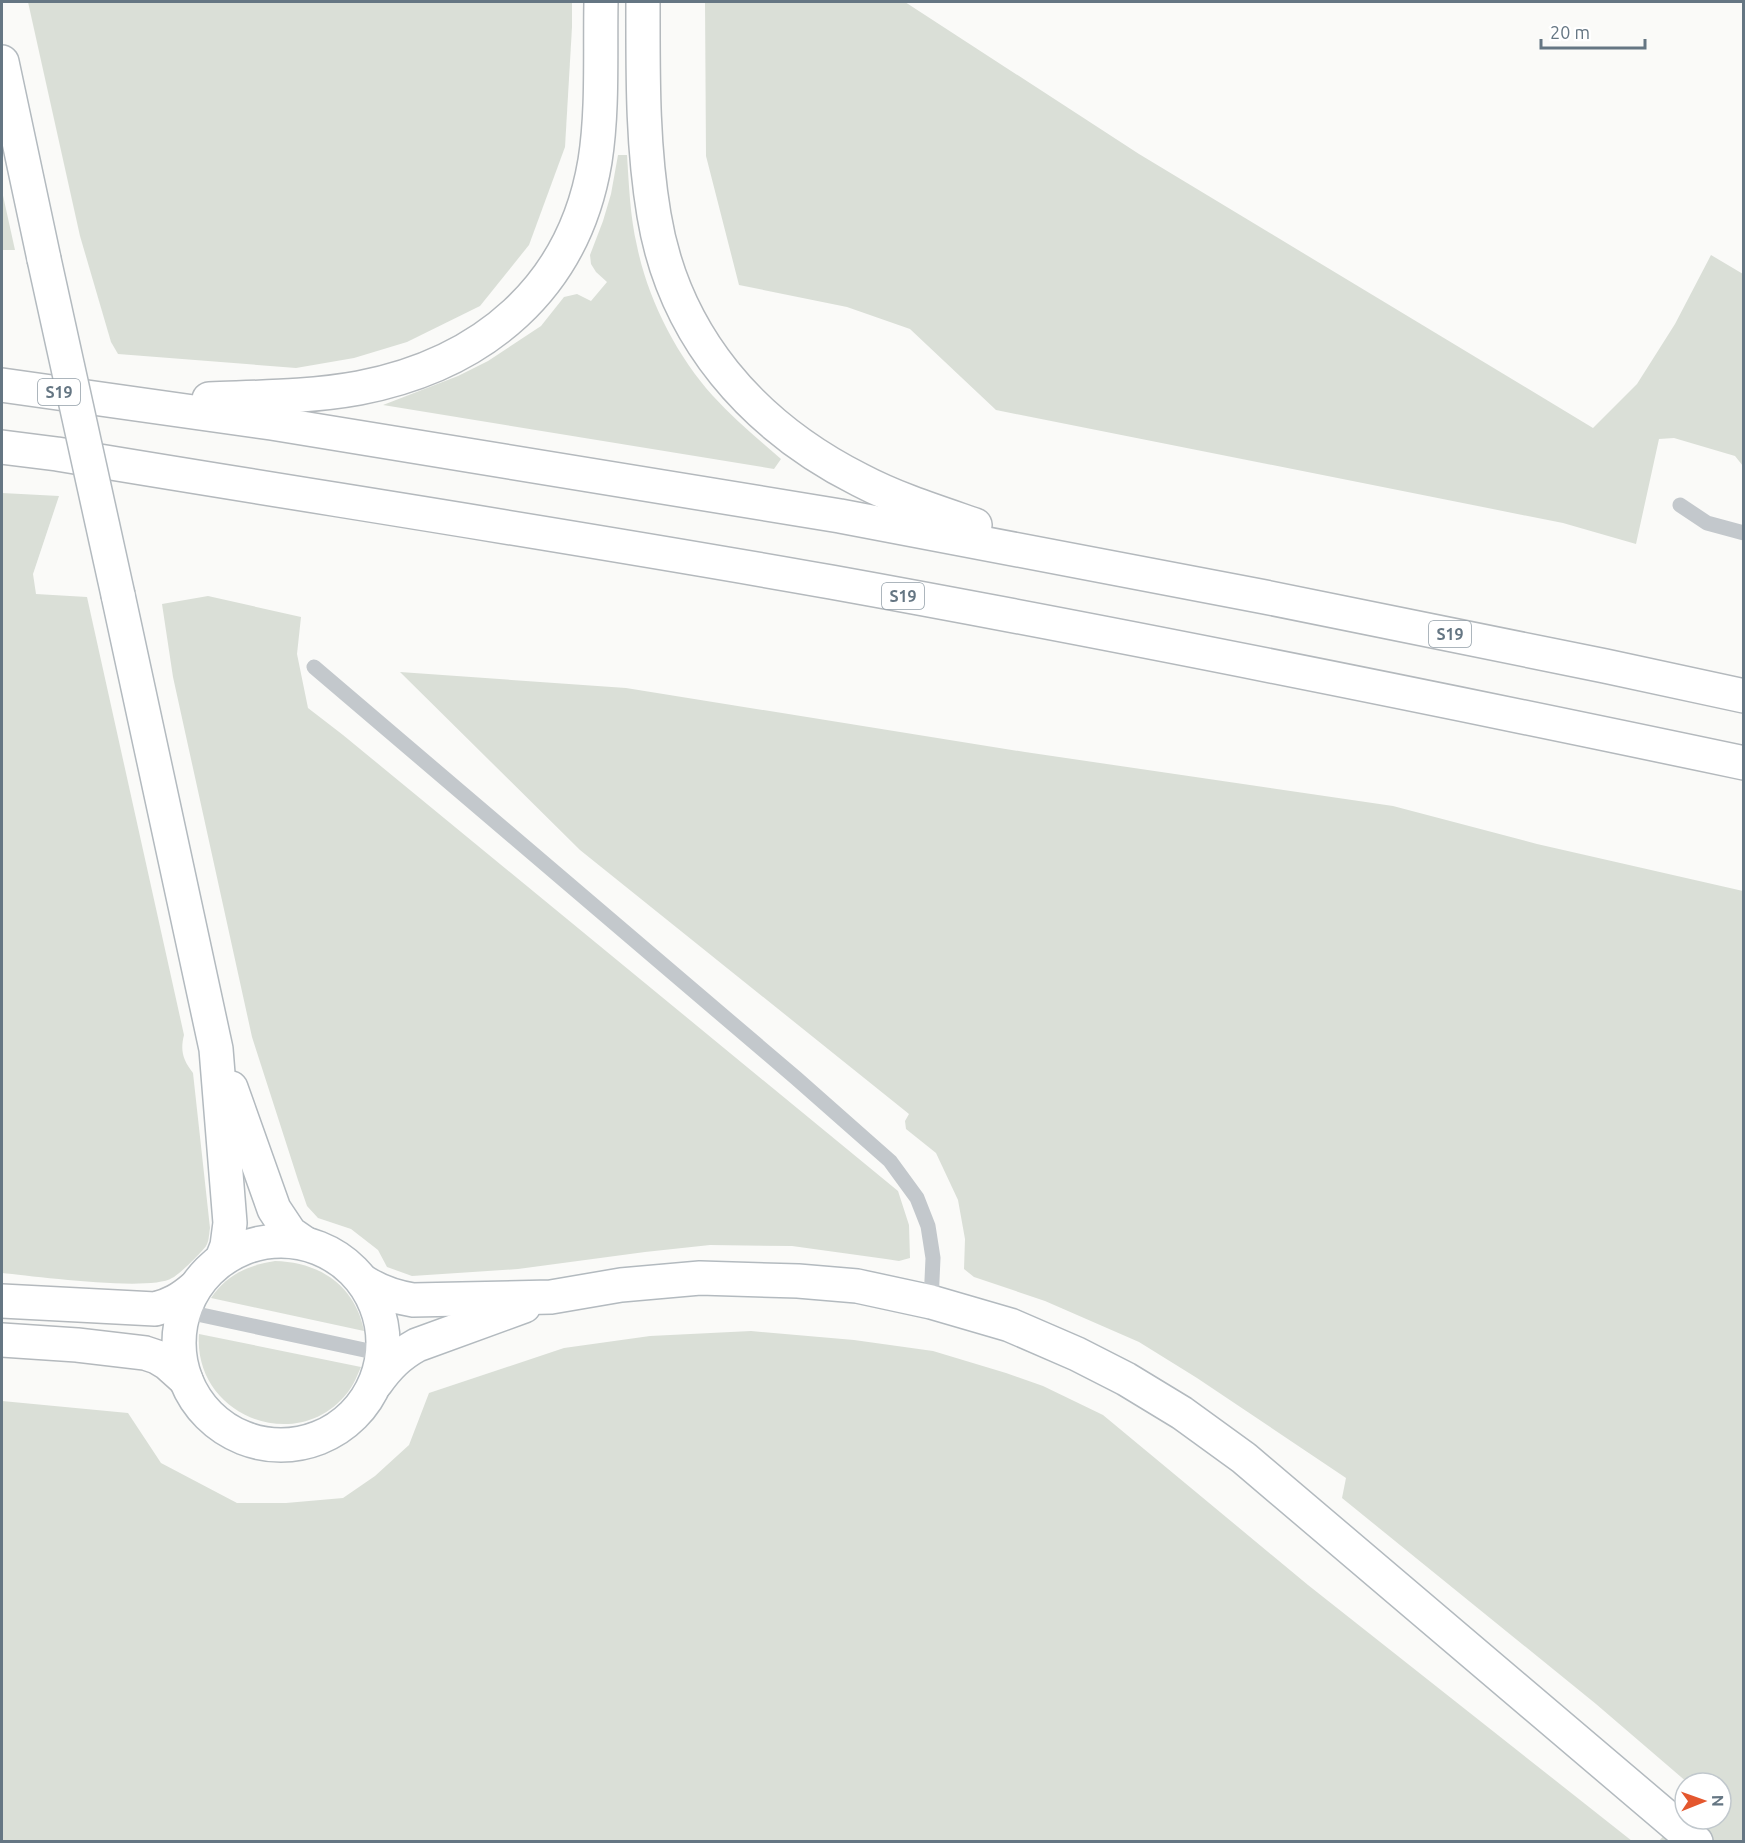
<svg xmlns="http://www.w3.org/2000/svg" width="1745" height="1843" viewBox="0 0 1745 1843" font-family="Ubuntu,sans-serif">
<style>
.green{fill:#dadfd7}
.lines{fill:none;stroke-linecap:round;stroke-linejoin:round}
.secondary-casing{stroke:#b3babf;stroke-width:36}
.highway-casing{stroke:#b4b9bd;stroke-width:36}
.lane{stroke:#c3c8cc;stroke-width:15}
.secondary{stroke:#fff;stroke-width:33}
.highway{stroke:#fff;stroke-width:33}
.secondary-bridge-casing{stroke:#b3babf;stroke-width:36;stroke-linecap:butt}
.secondary-bridge{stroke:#fff;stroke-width:33}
.labels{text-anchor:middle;stroke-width:6;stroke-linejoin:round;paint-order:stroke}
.shield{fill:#fff;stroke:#939fa8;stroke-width:1.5}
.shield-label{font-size:16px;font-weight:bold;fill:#657683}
</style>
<rect width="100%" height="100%" fill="#fafaf8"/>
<!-- green -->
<g class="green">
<polygon points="28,2 572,2 572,27 565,147 529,245 480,306 407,342 354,358 296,368 118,354 111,342 80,236"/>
<polygon points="705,2 905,2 1139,154 1593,428 1637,384 1675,324 1711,255 1743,274 1743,466 1735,456 1674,438 1659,439 1636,544 1563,523 996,410 910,329 847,307 739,285 706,156"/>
<path d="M 618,155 L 627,155 C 629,185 630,216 637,246 C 648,300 677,356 713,396 C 734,419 758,439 781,459 L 774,469 L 383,405 L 458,376 L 488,361 L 541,326 L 564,297 L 577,294 L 591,301 L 607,282 L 596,272 L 591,264 L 590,255 L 603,221 L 611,194 Z"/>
<polygon points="2,191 15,250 2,250"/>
<path d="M 2,493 L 59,496 L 33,574 L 36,594 L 87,597 L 184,1035 C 180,1051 183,1060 193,1073 L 210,1228 C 209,1234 209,1242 206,1246 C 202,1252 179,1275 172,1278 C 150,1292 33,1276 2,1273 Z"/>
<polygon points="208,596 301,617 297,654 308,708 343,735 898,1191 909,1225 910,1258 899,1261 886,1259 792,1246 710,1245 645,1252 518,1269 412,1276 387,1267 378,1250 351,1229 318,1218 307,1206 298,1180 252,1037 173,677 162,604"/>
<polygon points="400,672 626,688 1025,752 1393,806 1537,844 1743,891 1743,1841 1659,1841 1685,1811 1685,1819 1721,1819 1721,1783 1688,1783 1596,1704 1342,1498 1346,1478 1197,1378 1139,1342 1045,1301 974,1277 964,1269 965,1239 958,1200 936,1153 906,1129 905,1121 909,1114 580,850"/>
<path d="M 275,1261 C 319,1262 355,1285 364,1331 L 211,1298 C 226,1275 249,1265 275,1261 Z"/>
<polygon points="751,1331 854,1340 933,1351 1006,1373 1043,1386 1103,1415 1308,1585 1632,1841 2,1841 2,1401 128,1413 161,1463 237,1503 286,1503 343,1498 375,1476 409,1445 429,1393 564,1348 650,1336"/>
<path d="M 199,1334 L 361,1367 C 357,1376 354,1384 348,1392 C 298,1457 193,1416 199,1334 Z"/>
</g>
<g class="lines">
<!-- secondary casing -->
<g class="secondary-casing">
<g id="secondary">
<polyline points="2,62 44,259"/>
<polyline points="118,595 216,1049 230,1223 227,1246 222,1259"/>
<polyline points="231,1088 274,1209 290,1233 303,1242"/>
<circle cx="281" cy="1343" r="102"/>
<path d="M 364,1282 C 380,1292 394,1297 413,1300 L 551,1297 L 621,1285 L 700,1278 L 798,1281 L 857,1286 L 931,1302 L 1010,1325 L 1077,1354 L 1126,1379 L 1182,1413 L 1244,1458 L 1696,1842"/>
<path d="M 376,1383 C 388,1366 399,1355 417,1345 L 524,1306"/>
</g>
</g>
<!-- highway casing -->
<g class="highway-casing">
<g id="highway">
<path d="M 643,2 C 643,73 642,144 654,215 C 674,337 753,426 860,480 C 896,499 937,512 975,525"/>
<polyline points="2,385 271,423 840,516 1265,597 1605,666 1744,696"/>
<path d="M 209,399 C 259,397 310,397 359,388 C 483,364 574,288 595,161 C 603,110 600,54 601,2"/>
<path d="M 2,447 L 57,454 C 315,497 573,536 831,582 C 1136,637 1440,699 1744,763"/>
<path d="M 2,1301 L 155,1309 C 171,1305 181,1299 194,1288"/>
<polyline points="2,1340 77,1345 145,1353 157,1357 167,1363 186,1380"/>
</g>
</g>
<!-- lane -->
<g class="lane">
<polyline points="1680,505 1707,523 1744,533"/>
<polyline points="314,667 796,1078 890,1161 917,1198 928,1226 933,1258 931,1302"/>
<polyline points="183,1311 383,1354"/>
</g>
<!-- secondary -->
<use href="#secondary" class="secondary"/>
<!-- highway -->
<use href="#highway" class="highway"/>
<!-- secondary-bridge casing -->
<g class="secondary-bridge-casing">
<polyline id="secondary-bridge" points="44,259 118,595"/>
</g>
<!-- secondary-bridge -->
<use href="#secondary-bridge" class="secondary-bridge"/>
</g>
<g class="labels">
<!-- shield labels -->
<g class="shield">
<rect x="38" y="379" width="42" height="26" rx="4.5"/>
<rect x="882" y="583" width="42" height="26" rx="4.5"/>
<rect x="1429" y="621" width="42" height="26" rx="4.5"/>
</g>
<g class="shield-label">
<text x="59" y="398">S19</text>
<text x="903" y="602">S19</text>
<text x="1450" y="640">S19</text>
</g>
</g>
<!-- border -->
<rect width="1745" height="1843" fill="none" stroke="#657683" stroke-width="6"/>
<!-- north arrow -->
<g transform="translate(1703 1801) rotate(89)"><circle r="28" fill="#ffffff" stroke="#c1c8cd" stroke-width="1.5"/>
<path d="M0-4.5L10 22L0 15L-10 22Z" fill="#e4572e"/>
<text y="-9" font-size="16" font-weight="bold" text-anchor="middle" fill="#657683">N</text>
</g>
<!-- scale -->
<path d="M1541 39v9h104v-9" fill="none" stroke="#657683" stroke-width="3"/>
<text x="1550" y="39" font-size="18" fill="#657683" stroke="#ffffff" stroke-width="4.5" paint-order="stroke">20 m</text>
</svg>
